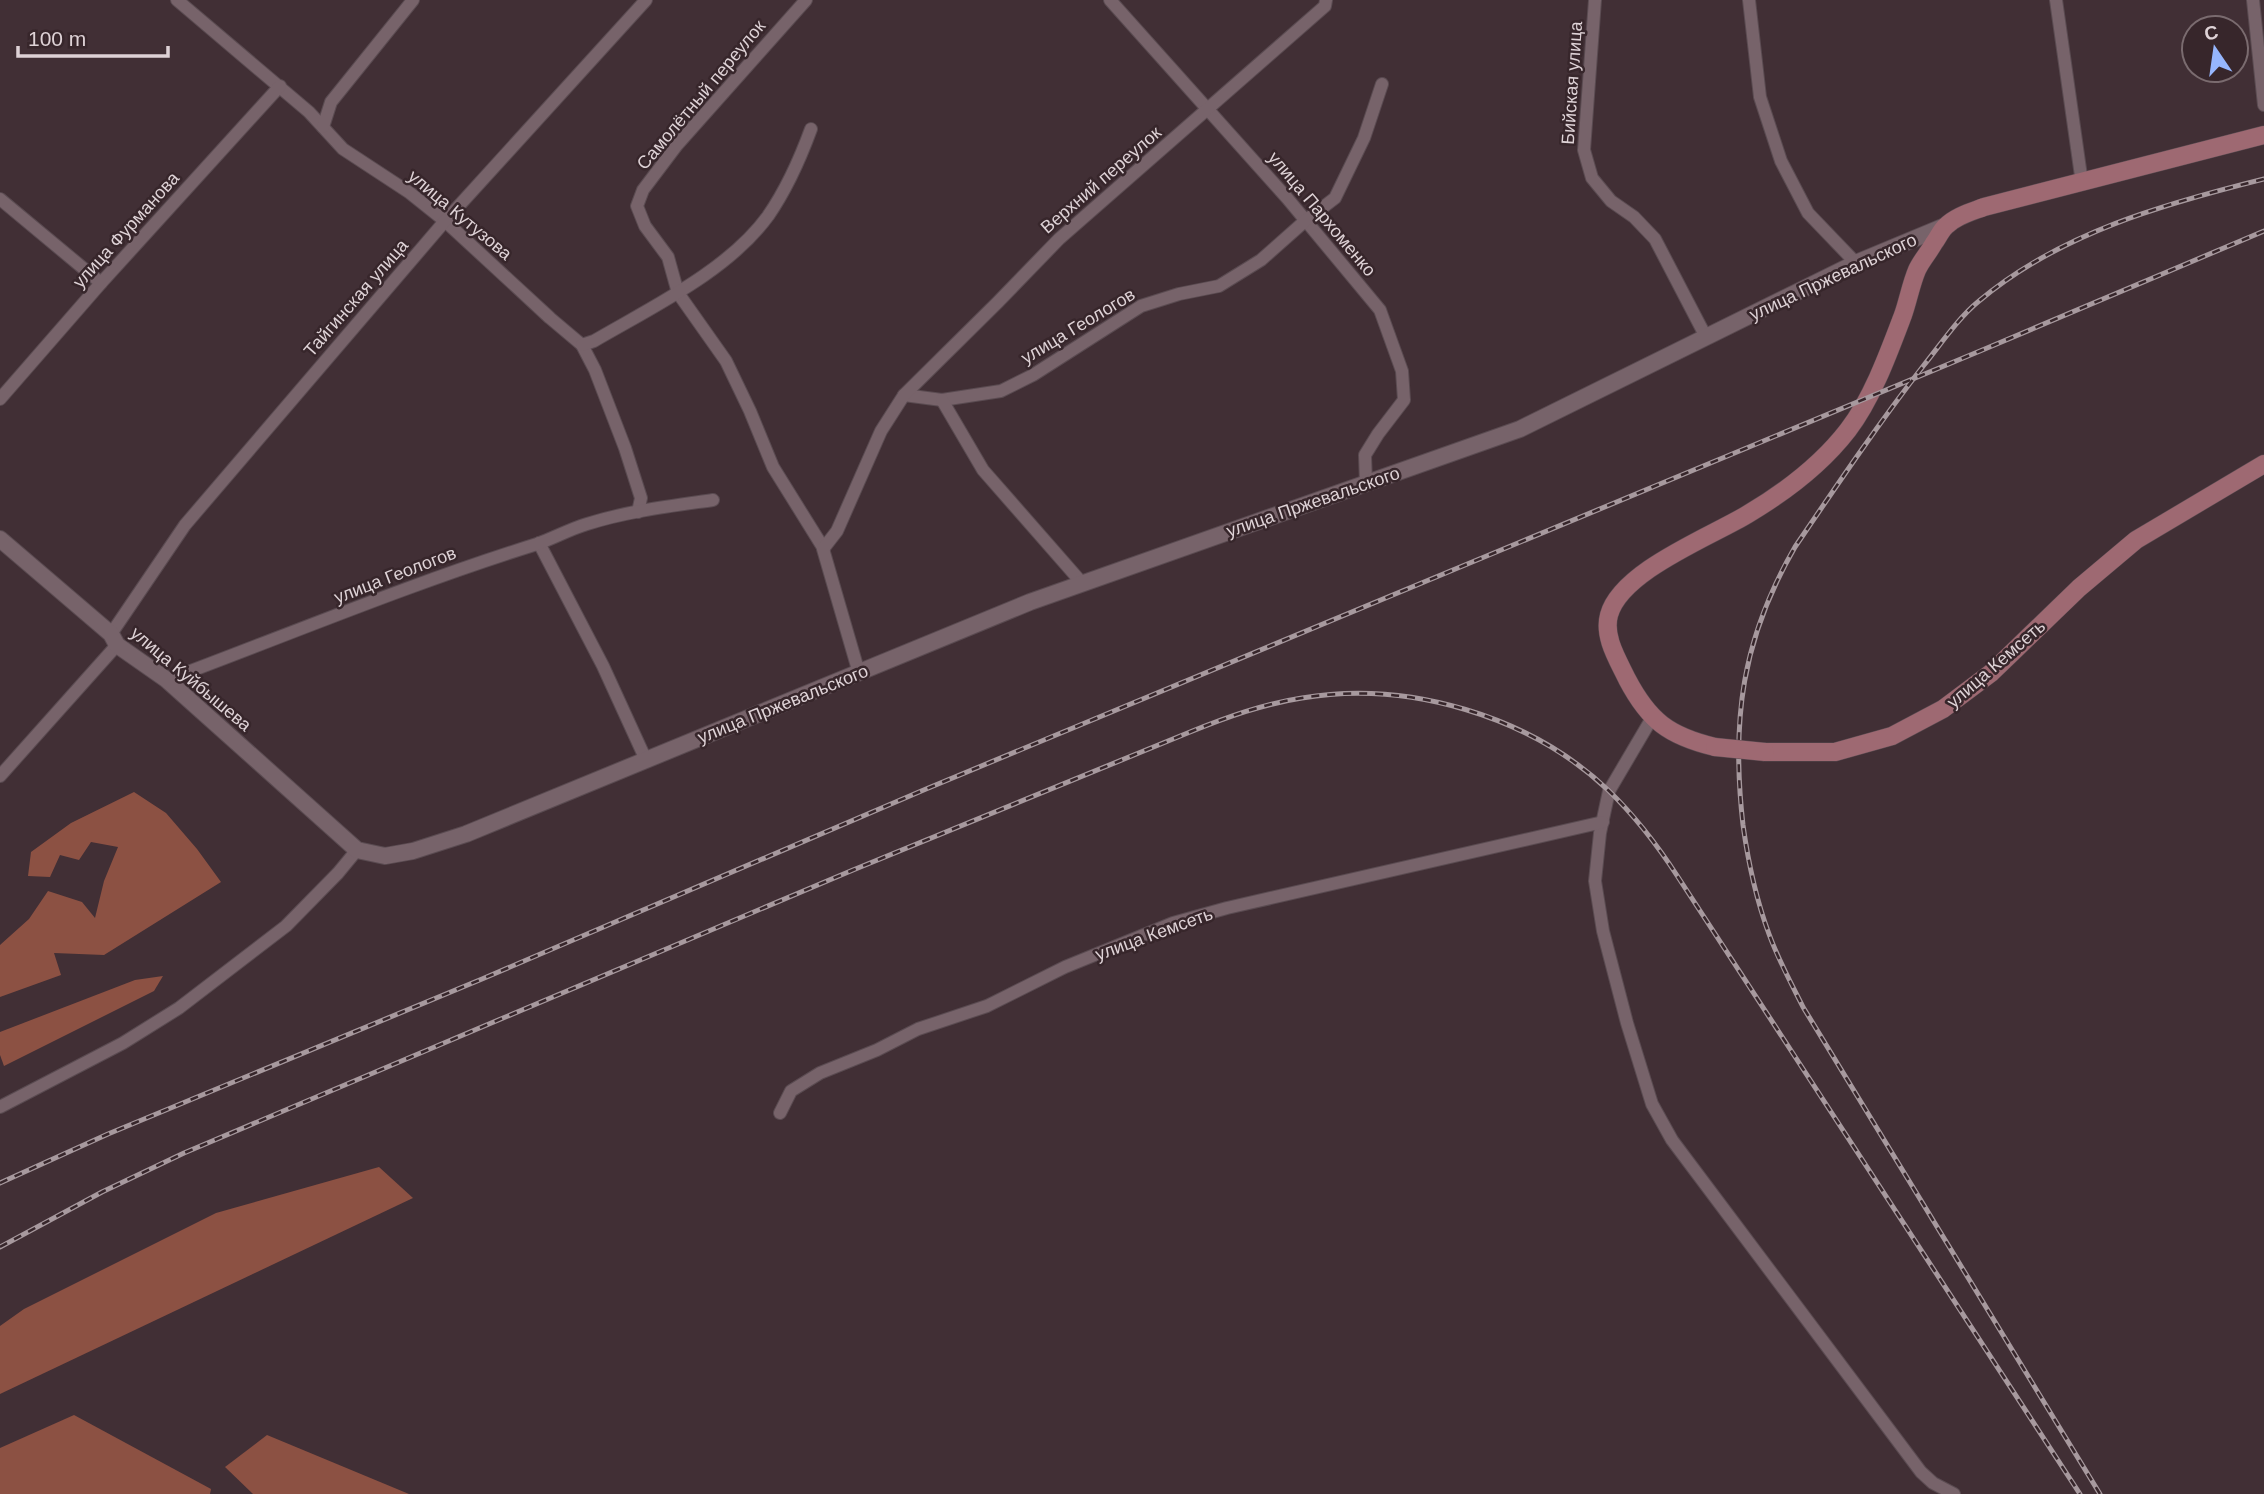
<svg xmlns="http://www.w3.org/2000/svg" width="2264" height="1494" viewBox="0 0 2264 1494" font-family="Helvetica,sans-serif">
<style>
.forest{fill:#8c5143}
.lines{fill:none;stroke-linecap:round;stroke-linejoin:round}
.minor-casing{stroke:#5a4b51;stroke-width:14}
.tertiary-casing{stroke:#5a4b51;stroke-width:18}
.secondary-casing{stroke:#5a4b51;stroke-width:19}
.minor{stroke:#77636a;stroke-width:12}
.tertiary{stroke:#77636a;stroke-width:16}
.secondary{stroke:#9e6972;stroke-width:18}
.rail-casing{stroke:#a7999e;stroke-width:5}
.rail{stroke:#37262b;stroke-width:2.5;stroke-dasharray:8;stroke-linecap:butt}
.secondary-bridge-casing{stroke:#5a4b51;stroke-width:19;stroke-linecap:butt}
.secondary-bridge{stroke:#9e6972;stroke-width:18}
.labels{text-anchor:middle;stroke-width:5;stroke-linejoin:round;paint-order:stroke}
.street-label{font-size:18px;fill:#ded2d6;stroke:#37262b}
</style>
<rect width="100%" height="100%" fill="#412f35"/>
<!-- forest -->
<g class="forest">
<polygon points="134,792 166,813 197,849 221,882 104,955 54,953 61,975 0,997 0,945 29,919 48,891 82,902 95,918 104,881 118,847 91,842 79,860 60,855 50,877 28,876 31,852 71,823"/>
<polygon points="163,976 154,991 4,1066 0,1055 0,1032 135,980"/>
<polygon points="379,1167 413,1198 0,1394 0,1326 24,1309 216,1213"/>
<polygon points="74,1415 211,1489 210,1494 0,1494 0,1448"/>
<polygon points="267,1435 409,1494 253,1494 225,1467"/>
</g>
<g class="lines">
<!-- minor casing -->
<g class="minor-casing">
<g id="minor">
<polyline points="177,0 309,112 343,149 410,193 445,221 550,318 582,345 595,370 625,448 641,498 638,512"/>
<polyline points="806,0 677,145 643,190 637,206 645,226 668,257 678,293 726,361 750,411 773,467 824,549"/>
<polyline points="1110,0 1287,198 1380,310 1402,371 1404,400 1378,434 1365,455 1366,483"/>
<polyline points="1595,0 1584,150 1592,178 1611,201 1634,217 1655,239 1706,337"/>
<polyline points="1749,0 1760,97 1781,161 1808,213 1856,263"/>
<polyline points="2056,0 2082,183"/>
<polyline points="2253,0 2264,105"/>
<polyline points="323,127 331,102 413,0"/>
<polyline points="0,199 101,283"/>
<path d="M 582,345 L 594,341 C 652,307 728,271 768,216 C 786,190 800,159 811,129"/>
<polyline points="904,395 942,400 1001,391 1033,375 1141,306 1179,294 1219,286 1261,260 1305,221 1335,198 1364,138 1382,84"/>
<polyline points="0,399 101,283 280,86"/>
<polyline points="942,400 983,470 1082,583"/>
<polyline points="539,543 603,666 646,760"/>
<polyline points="111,634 185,525 445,221 646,0"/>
<polyline points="859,673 823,549 837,531 881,431 904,395 998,302 1059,239 1325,6 1326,0"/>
<path d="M 167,680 C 290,634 412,583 537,544 C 554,538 570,529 587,524 C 628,511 671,506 713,500"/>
<polyline points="1652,718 1609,791 1600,833 1595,881 1603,931 1627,1023 1652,1104 1672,1140 1921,1472 1933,1483 1954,1494"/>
<polyline points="0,776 117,645"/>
<polyline points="0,1107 123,1043 179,1008 286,926 338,873 357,850"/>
<polyline points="780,1113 791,1091 820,1073 877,1050 918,1029 987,1006 1065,967 1173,923 1227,908 1603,822"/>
</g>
</g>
<!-- tertiary casing -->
<g class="tertiary-casing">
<polyline id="tertiary" points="0,539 111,634 117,645 167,680 357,850 385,856 413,851 466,834 1030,602 1520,429 1856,263 1945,226"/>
</g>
<!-- secondary casing -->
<g class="secondary-casing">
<g id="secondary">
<path d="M 1715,747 C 1669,736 1649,721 1627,679 C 1618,660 1603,637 1609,615 C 1621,571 1710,537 1748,514 C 1785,492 1821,465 1848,430 C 1872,399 1889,352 1903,315 C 1908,301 1911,284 1917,270 C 1921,261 1929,252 1934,243 C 1938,238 1941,230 1946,226 C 1956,216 1971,212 1984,207 L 2264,135"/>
<polyline points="1765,752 1835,752 1892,736 1943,709 1991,673 2079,588 2136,540 2264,464"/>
</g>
</g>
<!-- minor -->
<use href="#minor" class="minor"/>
<!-- tertiary -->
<use href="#tertiary" class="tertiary"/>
<!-- secondary -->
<use href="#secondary" class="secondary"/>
<!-- rail casing -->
<g class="rail-casing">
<g id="rail">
<polyline points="0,1183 108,1134 482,979 926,789 1980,351 2264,231"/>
<path d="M 0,1247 L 102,1192 L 184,1153 L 853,870 L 1190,732 C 1227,717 1263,704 1302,698 C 1408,680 1530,716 1608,790 C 1635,816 1658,846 1678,877 L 2080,1494"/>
<path d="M 2100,1494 L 1803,1007 C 1791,983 1778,959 1769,934 C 1756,899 1748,861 1743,825 C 1731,720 1742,639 1795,547 C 1837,485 1878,424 1924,365 C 1941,344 1958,318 1979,301 C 2060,233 2164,204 2264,179"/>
</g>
</g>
<!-- rail -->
<use href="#rail" class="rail"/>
<!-- secondary-bridge casing -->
<g class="secondary-bridge-casing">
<polyline id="secondary-bridge" points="1715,747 1765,752"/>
</g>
<!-- secondary-bridge -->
<use href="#secondary-bridge" class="secondary-bridge"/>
</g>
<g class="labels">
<!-- street labels -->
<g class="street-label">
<text transform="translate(1572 83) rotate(-86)" y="6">Бийская улица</text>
<text transform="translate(701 95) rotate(-50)" y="6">Самолётный переулок</text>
<text transform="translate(1101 180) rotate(-41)" y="6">Верхний переулок</text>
<text transform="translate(1322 214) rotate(50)" y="6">улица Пархоменко</text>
<text transform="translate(460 215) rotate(40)" y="6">улица Кутузова</text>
<text transform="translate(126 230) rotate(-48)" y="6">улица Фурманова</text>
<text transform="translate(1833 277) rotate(-25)" y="6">улица Пржевальского</text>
<text transform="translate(356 298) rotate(-49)" y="6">Тайгинская улица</text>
<text transform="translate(1078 326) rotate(-31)" y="6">улица Геологов</text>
<text transform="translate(1313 502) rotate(-19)" y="6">улица Пржевальского</text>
<text transform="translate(395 575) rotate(-21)" y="6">улица Геологов</text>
<text transform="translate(1996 664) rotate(-41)" y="6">улица Кемсеть</text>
<text transform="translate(191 679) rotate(40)" y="6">улица Куйбышева</text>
<text transform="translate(783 704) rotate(-22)" y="6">улица Пржевальского</text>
<text transform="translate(1154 934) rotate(-20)" y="6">улица Кемсеть</text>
</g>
</g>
<!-- north arrow -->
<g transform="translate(2215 49) rotate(347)"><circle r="33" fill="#37262b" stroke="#7a6b6f" stroke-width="2"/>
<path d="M0-5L12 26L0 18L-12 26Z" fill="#96b6fd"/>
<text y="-10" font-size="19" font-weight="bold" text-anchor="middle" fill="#ded2d6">С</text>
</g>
<!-- scale -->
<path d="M18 46v10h150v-10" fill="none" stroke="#ded2d6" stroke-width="3.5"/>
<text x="28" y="46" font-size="21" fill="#ded2d6" stroke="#37262b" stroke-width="5" paint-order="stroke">100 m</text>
</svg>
